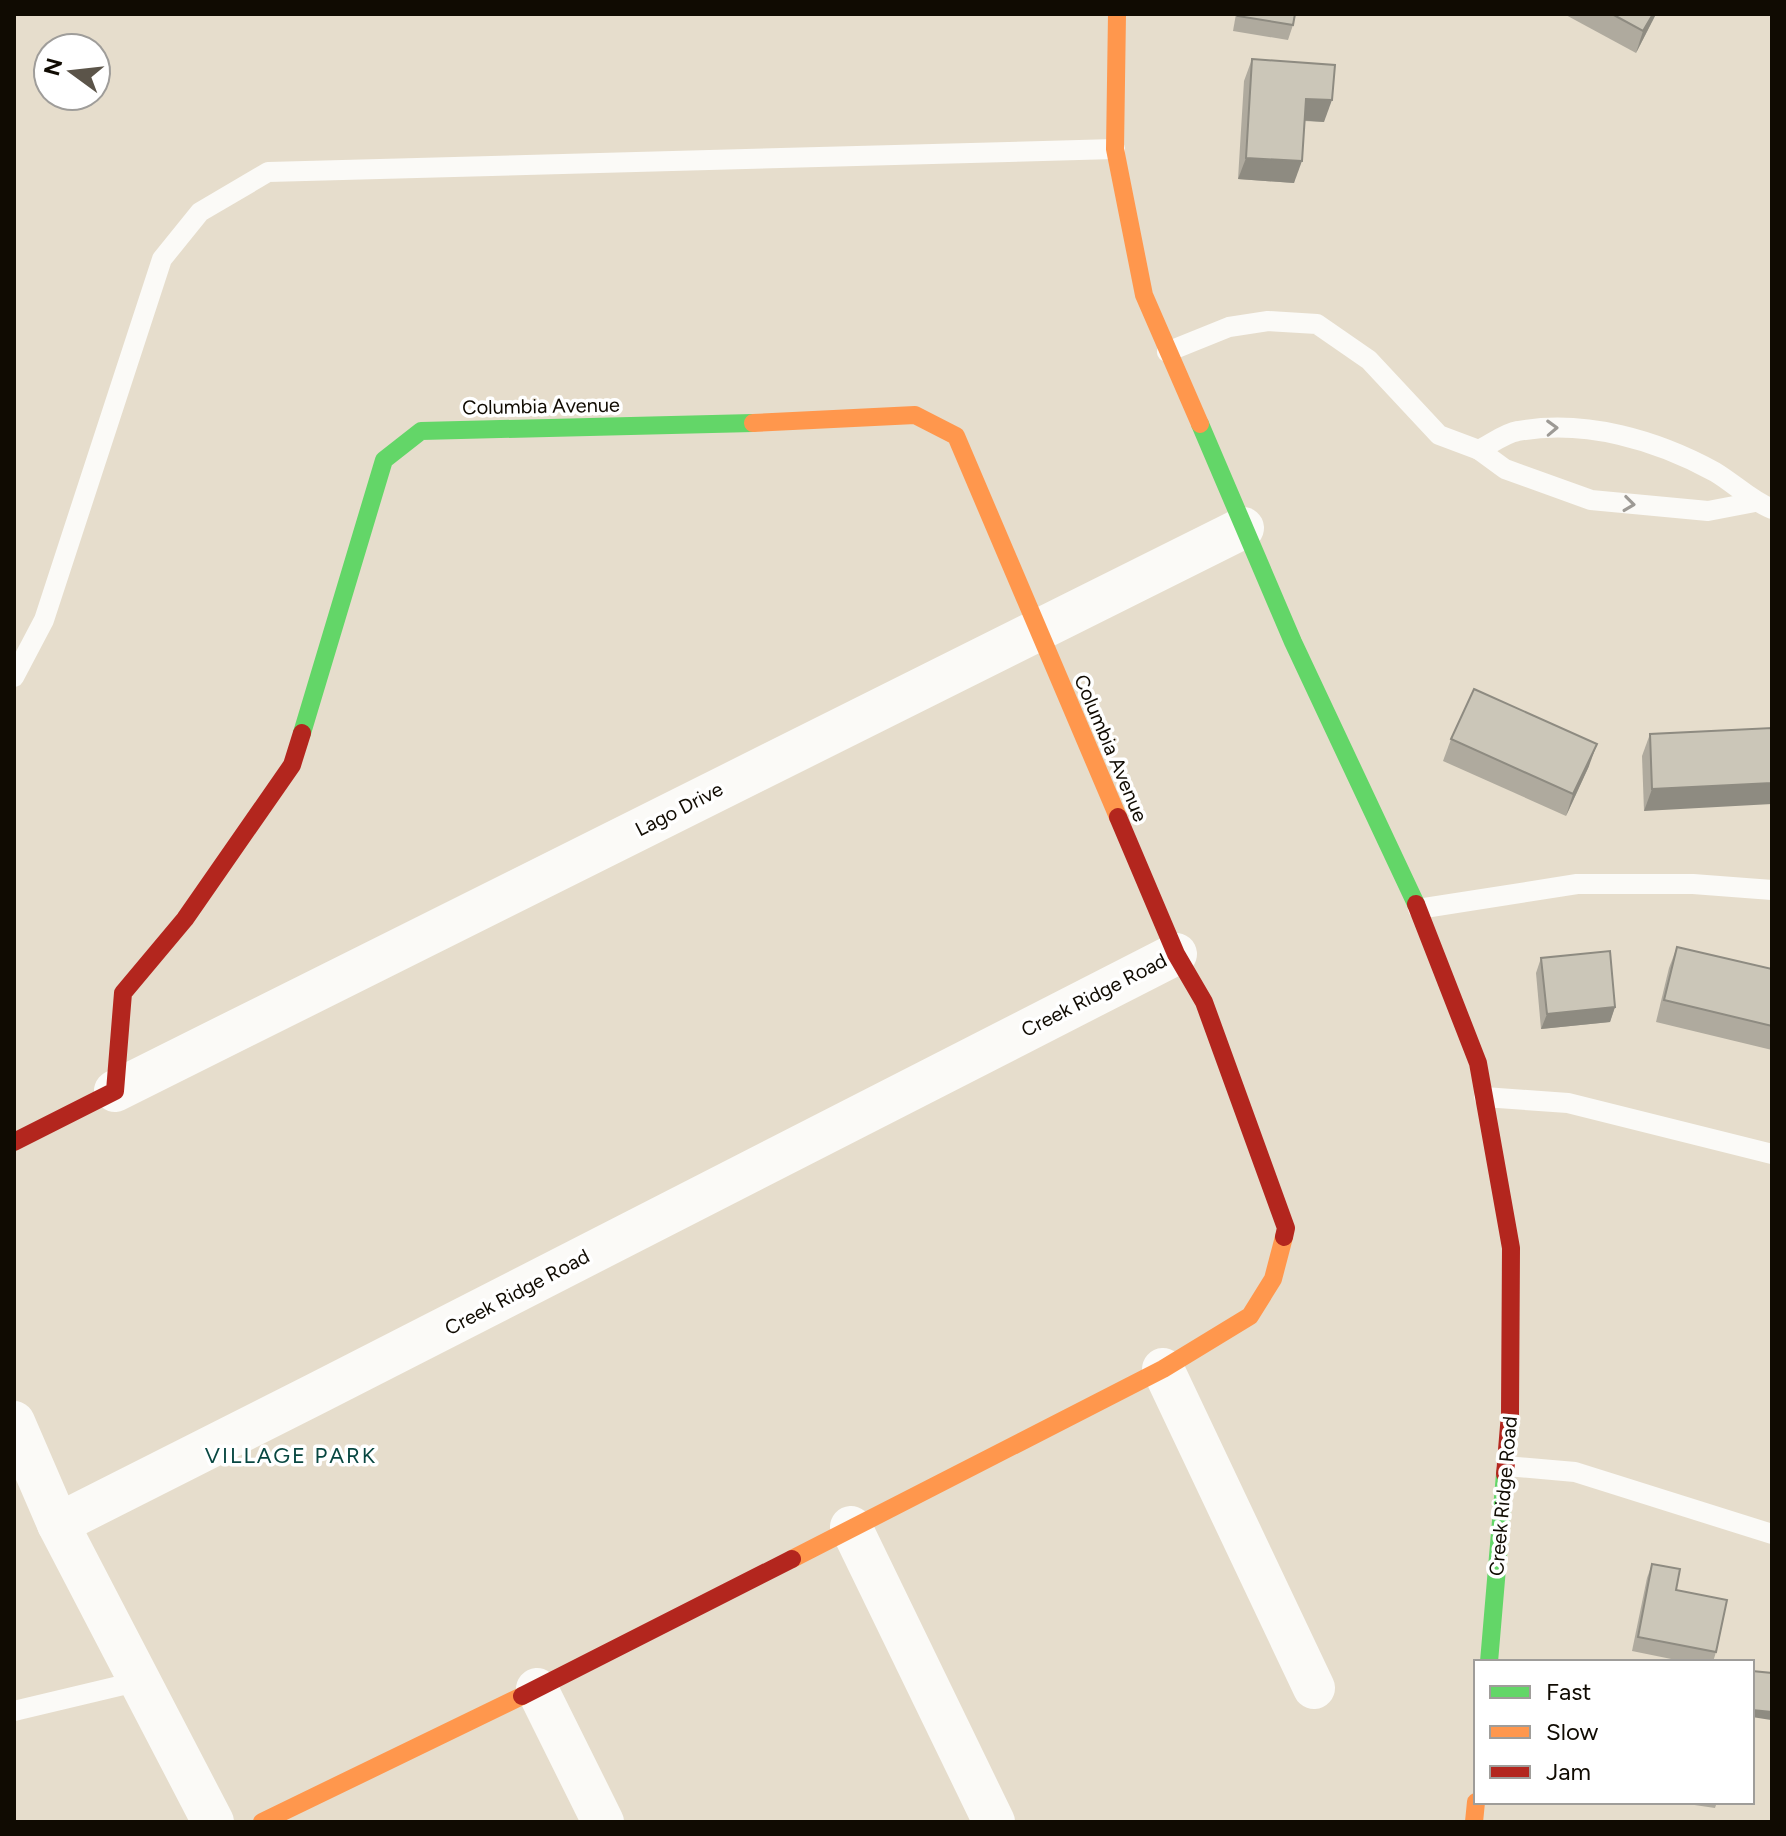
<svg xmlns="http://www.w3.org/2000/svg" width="1786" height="1836" viewBox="0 0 1786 1836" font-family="Figtree,sans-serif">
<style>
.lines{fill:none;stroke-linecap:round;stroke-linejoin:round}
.lane{stroke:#fbfaf7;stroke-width:20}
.street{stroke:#fbfaf7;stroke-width:42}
.fast{stroke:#63d668;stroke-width:18}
.slow{stroke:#ff974d;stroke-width:18}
.jam{stroke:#b3261e;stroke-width:18}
.wall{fill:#afaa9e}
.shaded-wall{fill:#8e8b81}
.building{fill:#cbc6b8;stroke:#8e8b81;stroke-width:2}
.oneway{stroke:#9d9a95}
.labels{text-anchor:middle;stroke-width:7;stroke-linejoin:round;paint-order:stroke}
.street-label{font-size:20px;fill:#100b02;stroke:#fff}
.neighbourhood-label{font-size:22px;letter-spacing:2px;fill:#084741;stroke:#fff}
</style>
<rect width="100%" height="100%" fill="#e6ddcc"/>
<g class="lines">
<!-- lane -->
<g class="lane">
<polyline points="1167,352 1229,327 1268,321 1317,324 1369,360 1439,435 1479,450 1505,469 1591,500 1708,511 1755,502"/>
<path d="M 1479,450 C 1491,444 1505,433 1518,431 C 1585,419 1657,440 1715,472 C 1735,484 1750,500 1772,509"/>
<polyline points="14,677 44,620 162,259 200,212 268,172 1115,149"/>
<polyline points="1418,909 1577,884 1693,884 1772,890"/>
<polyline points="1484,1097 1568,1103 1772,1154"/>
<polyline points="1506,1466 1575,1472 1772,1534"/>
<polyline points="14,1711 140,1681"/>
</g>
<!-- street -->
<g class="street">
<polyline points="115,1091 1243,528"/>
<polyline points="1163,1369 1314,1688"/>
<polyline points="14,1422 58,1524 213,1822"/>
<path d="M 58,1524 C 432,1337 802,1143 1176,954"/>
<polyline points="851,1527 994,1822"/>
<polyline points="537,1689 603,1822"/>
</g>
<!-- fast -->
<g class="fast">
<polyline points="1200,424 1293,642 1416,904"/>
<polyline points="302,733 384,460 421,431 753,423"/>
<polyline points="1489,1662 1505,1474"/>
</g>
<!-- slow -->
<g class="slow">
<polyline points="1117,14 1115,149 1144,295 1200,424"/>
<polyline points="753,423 915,415 956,436 1118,817"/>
<polyline points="792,1559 1163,1369 1250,1316 1273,1279 1284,1237"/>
<polyline points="262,1822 522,1696"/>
<polyline points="1474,1822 1476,1802"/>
</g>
<!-- jam -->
<g class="jam">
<polyline points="1118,817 1176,954 1204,1002 1286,1228 1284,1237"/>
<polyline points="1416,904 1478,1063 1511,1248 1510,1414 1505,1474"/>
<polyline points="14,1142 115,1091 123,993 185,919 292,765 302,733"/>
<polyline points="522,1696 792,1559"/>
</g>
</g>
<!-- wall -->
<g class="wall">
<polygon points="1236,14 1295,14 1293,25 1288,40 1233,31"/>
<polygon points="1564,14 1656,14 1636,53"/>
<polygon points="1252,59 1324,122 1304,121 1294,183 1238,179 1244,81"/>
<polygon points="1772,728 1644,811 1642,756 1650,734"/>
<polygon points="1451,739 1589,766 1566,816 1443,761"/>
<polygon points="1677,947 1772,969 1772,1050 1656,1022 1669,968"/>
<polygon points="1541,958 1615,1007 1610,1022 1541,1029 1536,973"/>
<polygon points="1652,1564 1676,1590 1716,1652 1713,1662 1686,1662 1632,1651 1647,1578"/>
<polygon points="1674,1802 1717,1802 1715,1808"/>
</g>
<!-- shaded-wall -->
<g class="shaded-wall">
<polygon points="1653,14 1656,14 1636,53 1643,31"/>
<polygon points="1306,99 1332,100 1324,122 1298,120"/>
<polygon points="1246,158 1302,161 1294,183 1238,179"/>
<polygon points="1597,744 1589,766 1566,816 1573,794"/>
<polygon points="1772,783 1772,804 1644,811 1652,789"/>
<polygon points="1615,1007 1610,1022 1541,1029 1547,1014"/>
<polygon points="1752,1710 1772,1712 1771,1720 1752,1717"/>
</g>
<!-- building -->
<g class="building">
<polygon points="1239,14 1295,14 1293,25 1238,16"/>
<polygon points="1612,14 1653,14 1643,31"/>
<polygon points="1252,59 1335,65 1332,100 1306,99 1302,161 1246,158"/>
<polygon points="1474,689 1597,744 1573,794 1451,739"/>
<polygon points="1772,728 1772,783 1652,789 1650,734"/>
<polygon points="1677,947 1772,969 1772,1026 1664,1000"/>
<polygon points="1610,951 1615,1007 1547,1014 1541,958"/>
<polygon points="1652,1564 1680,1569 1676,1590 1727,1600 1716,1652 1638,1637"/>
<polygon points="1752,1671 1772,1673 1772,1712 1752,1710"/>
</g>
<!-- one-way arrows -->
<defs><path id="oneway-chevron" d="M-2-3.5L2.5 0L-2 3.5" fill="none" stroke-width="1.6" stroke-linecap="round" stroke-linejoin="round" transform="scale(2)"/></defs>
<g class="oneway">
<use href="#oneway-chevron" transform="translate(1552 428) rotate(-2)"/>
<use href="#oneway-chevron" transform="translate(1629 504) rotate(7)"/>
</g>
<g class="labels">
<!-- street labels -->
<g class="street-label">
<text transform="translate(541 406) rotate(-1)" y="7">Columbia Avenue</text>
<text transform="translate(1111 748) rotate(67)" y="7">Columbia Avenue</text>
<text transform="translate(679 809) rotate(-27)" y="7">Lago Drive</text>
<text transform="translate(1094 995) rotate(-27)" y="7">Creek Ridge Road</text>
<text transform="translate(517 1292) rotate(-28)" y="7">Creek Ridge Road</text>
<text transform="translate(1503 1496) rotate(-85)" y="7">Creek Ridge Road</text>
</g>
<!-- neighbourhood labels -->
<g class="neighbourhood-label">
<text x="291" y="1463">VILLAGE PARK</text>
</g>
</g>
<!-- border -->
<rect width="1786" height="1836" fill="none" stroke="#100b02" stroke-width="32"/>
<!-- legend -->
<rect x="1474" y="1660" width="280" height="144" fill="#ffffff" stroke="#9f9d9a" stroke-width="2"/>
<rect x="1490" y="1686" width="40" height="12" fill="#63d668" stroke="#9f9d9a" stroke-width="2"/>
<text x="1546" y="1700" font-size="24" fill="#100b02">Fast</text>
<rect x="1490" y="1726" width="40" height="12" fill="#ff974d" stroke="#9f9d9a" stroke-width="2"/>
<text x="1546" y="1740" font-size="24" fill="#100b02">Slow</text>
<rect x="1490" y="1766" width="40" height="12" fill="#b3261e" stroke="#9f9d9a" stroke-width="2"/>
<text x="1546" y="1780" font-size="24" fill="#100b02">Jam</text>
<!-- north arrow -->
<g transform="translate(72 72) rotate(285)"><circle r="38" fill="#ffffff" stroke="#9f9d9a" stroke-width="2"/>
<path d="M0-6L14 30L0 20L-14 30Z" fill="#5b5449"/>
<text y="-12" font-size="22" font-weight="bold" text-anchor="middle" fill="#100b02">N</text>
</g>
</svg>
